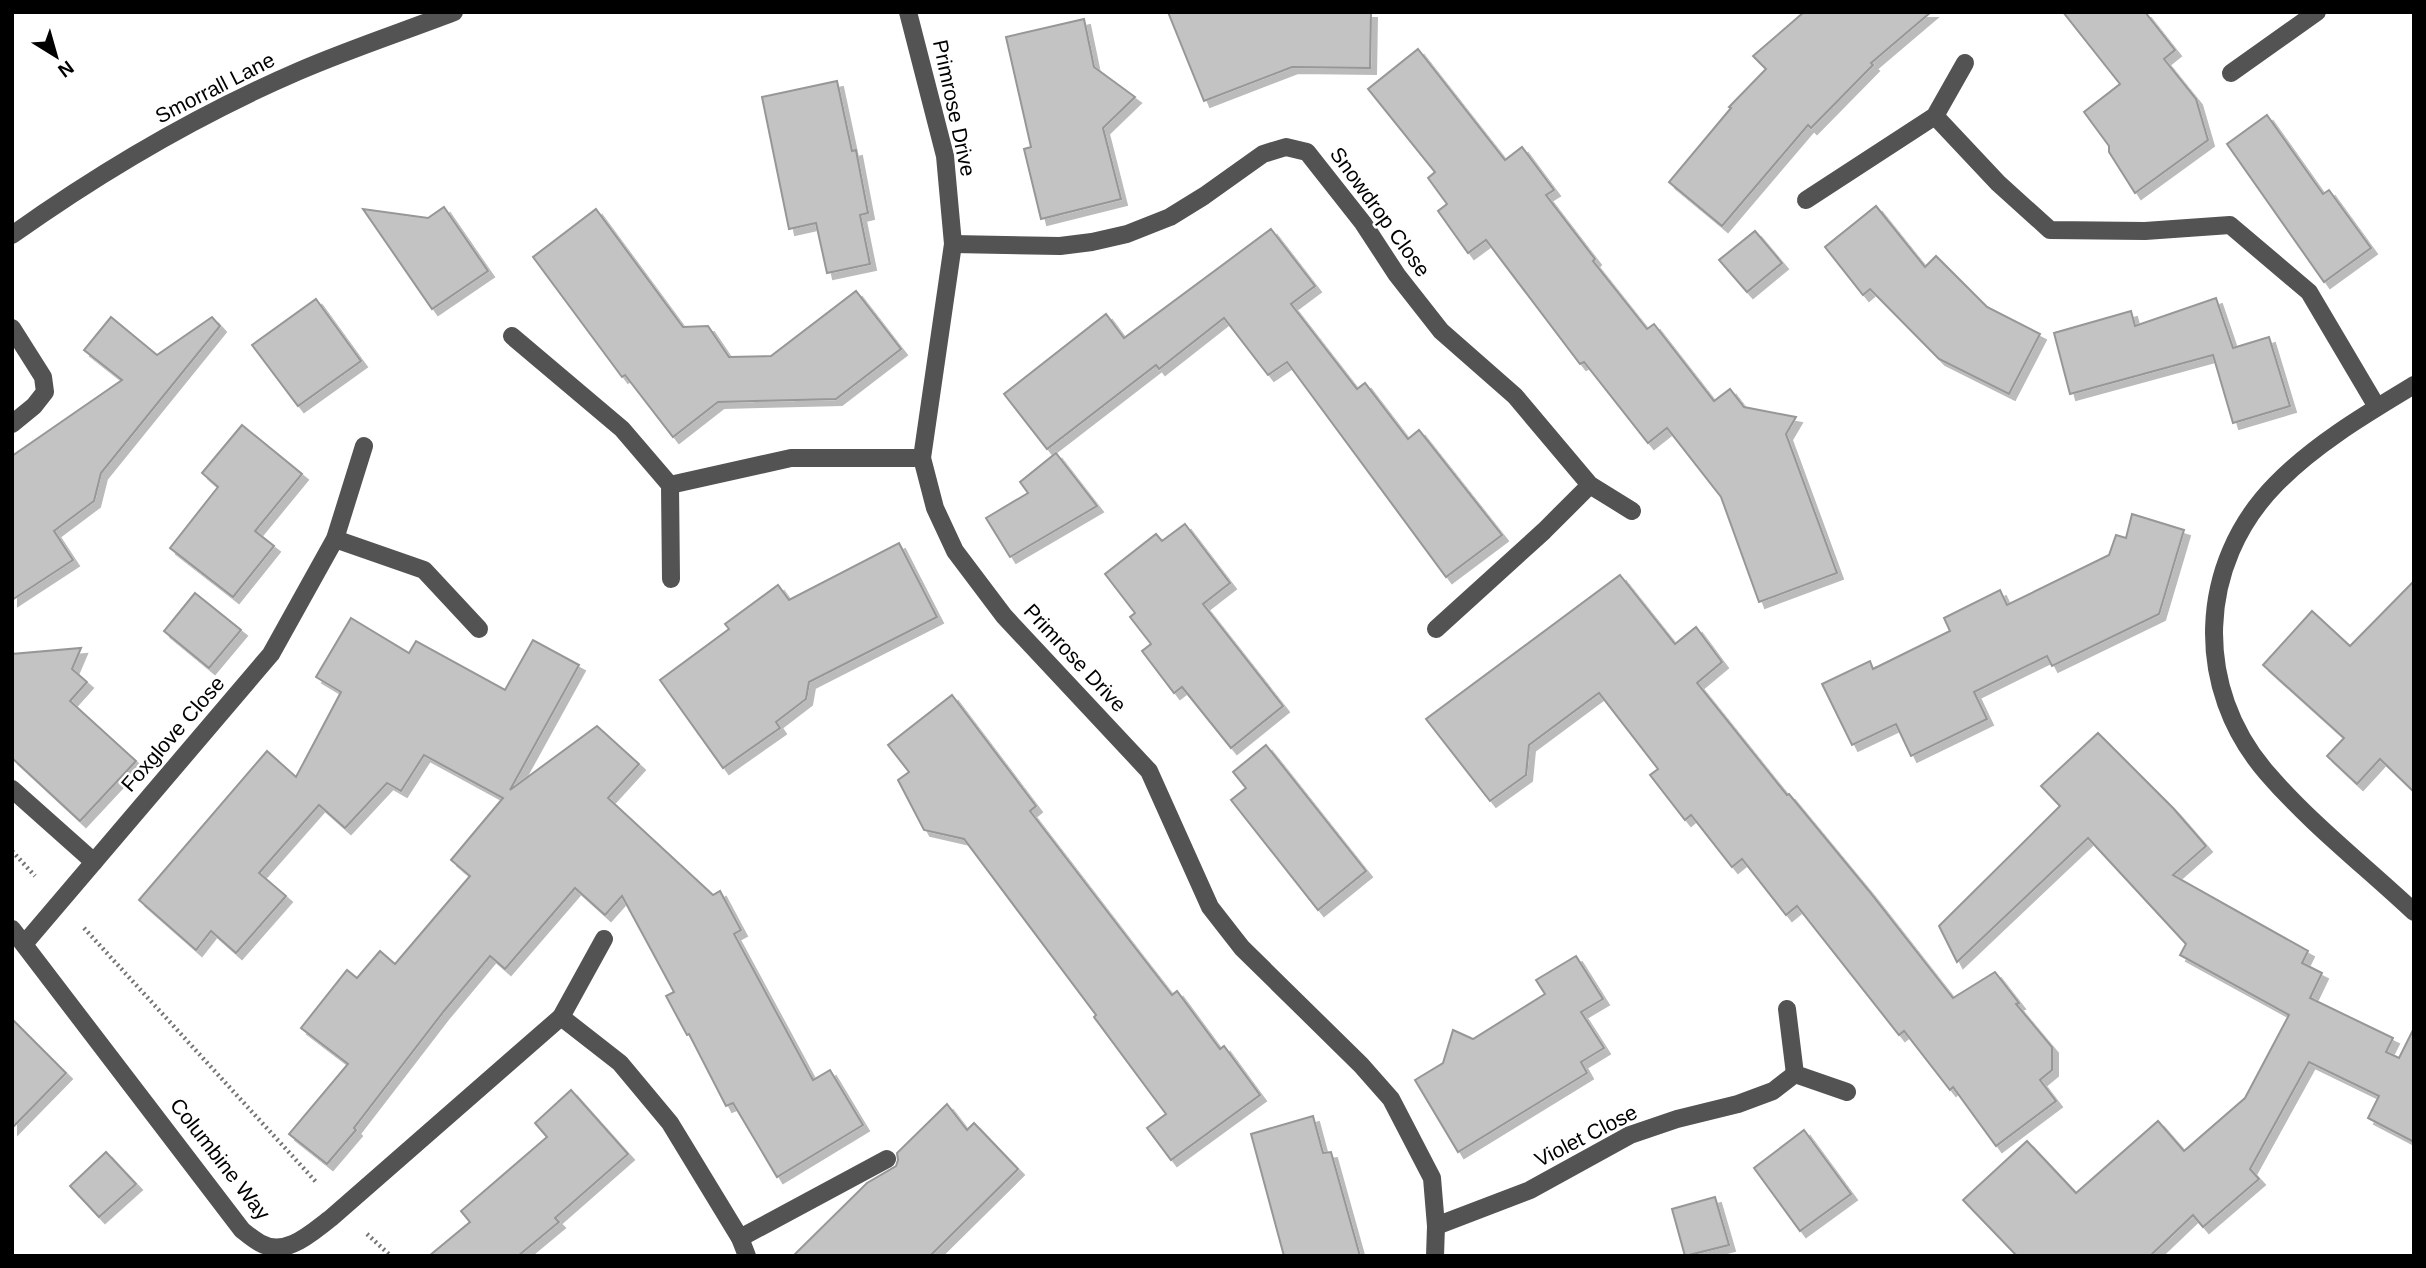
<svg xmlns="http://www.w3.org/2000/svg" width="2426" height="1268" viewBox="0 0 2426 1268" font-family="Arial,sans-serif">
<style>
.building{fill:#c3c3c3;stroke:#979797;stroke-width:2;filter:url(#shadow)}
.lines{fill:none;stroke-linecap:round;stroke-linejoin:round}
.path{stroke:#757575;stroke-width:4.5;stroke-dasharray:2 3.5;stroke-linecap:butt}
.minor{stroke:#535353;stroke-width:18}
.labels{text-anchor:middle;stroke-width:5;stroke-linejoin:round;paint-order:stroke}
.street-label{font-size:21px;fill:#000;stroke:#fff}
</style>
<defs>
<filter id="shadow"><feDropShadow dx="6" dy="6" stdDeviation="0" flood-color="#0004"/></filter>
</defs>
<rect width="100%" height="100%" fill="#fff"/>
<!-- building -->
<g class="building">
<polygon points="1168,12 1371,12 1370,68 1292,67 1204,101"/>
<polygon points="1804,12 1931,12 1871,63 1873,65 1811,128 1808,125 1722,226 1669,182 1731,108 1729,107 1766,69 1753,56"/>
<polygon points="2063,12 2145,12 2175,50 2164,59 2196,99 2208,140 2135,193 2109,152 2109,146 2084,112 2120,84"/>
<polygon points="1084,19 1094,67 1135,97 1103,128 1121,199 1041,219 1024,149 1031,147 1006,37"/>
<polygon points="1418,49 1505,160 1522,147 1554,190 1546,195 1595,259 1593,261 1647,329 1654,324 1714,401 1730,389 1744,407 1796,417 1786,434 1837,573 1759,602 1721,497 1667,428 1648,443 1584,362 1580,364 1486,240 1468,253 1438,211 1447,204 1428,178 1435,172 1368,89"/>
<polygon points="837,81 852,151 856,150 868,213 860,215 870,264 827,273 816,223 789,229 762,97"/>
<polygon points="2267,115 2323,194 2329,190 2371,248 2324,282 2227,144"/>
<polygon points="1876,206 1925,267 1936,256 1987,307 2040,334 2009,394 1939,359 1870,289 1863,295 1825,247"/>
<polygon points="444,207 488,271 432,309 363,209 428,218"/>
<polygon points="596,209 683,327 708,326 729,357 771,356 856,291 901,349 836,399 718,402 673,437 625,375 622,377 533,257"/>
<polygon points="1271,229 1315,286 1291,304 1357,389 1365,383 1408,439 1419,430 1502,535 1446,577 1287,362 1268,375 1224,318 1159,369 1156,365 1047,449 1004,394 1106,314 1124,338"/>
<polygon points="1755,231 1782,263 1747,292 1719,260"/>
<polygon points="2216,298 2233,348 2269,337 2290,406 2233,423 2213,355 2070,394 2054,333 2131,311 2135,326"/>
<polygon points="316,299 361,361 298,406 252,345"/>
<polygon points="111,317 157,355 212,317 220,326 101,473 94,501 54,531 73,560 12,600 12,456 122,380 84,350"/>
<polygon points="242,425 302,474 255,531 274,546 233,597 170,548 218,487 202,473"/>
<polygon points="1056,453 1097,506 1010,557 986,518 1028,493 1020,482"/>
<polygon points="2132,514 2184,530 2159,614 2052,666 2047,656 1974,692 1987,719 1911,756 1896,724 1852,745 1822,684 1870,661 1873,669 1950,631 1944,618 2000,590 2007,605 2109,555 2116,535 2126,538"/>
<polygon points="1185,524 1230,583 1203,604 1283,706 1231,748 1182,687 1174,693 1142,651 1151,644 1130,617 1135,613 1105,574 1156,534 1162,541"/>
<polygon points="899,543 937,617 809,682 806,699 776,722 780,728 723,768 660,680 729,629 725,624 778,585 789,600"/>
<polygon points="1620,575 1675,644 1696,627 1722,662 1697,683 1787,795 1789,794 1869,891 1953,998 1995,972 2019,1003 2016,1004 2052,1047 2052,1070 2040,1080 2056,1101 1996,1146 1953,1087 1950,1090 1904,1031 1899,1035 1797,906 1786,915 1742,859 1732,867 1691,815 1685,820 1650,775 1658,769 1599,693 1529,745 1526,775 1490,801 1426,719"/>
<polygon points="2414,581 2414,792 2380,759 2357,784 2327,756 2344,738 2263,665 2312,611 2350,646"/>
<polygon points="195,593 241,630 209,668 164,631"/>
<polygon points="351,618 409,653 416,641 505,690 533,640 579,665 510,790 597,726 639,764 608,798 713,895 720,891 741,930 734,934 813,1080 830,1070 863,1125 777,1177 733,1103 726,1106 689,1034 687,1035 666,996 674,992 622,896 605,915 575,888 505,969 490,956 444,1011 354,1128 356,1130 327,1164 289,1134 348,1064 301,1028 347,970 357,978 380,951 395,964 470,876 451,860 503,798 424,755 401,791 387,783 345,828 319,805 259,873 286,896 236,953 211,931 196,950 139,900 267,751 296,777 341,692 316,677"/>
<polygon points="81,648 72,669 87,682 70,701 136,761 80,821 12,758 12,654"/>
<polygon points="952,695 1036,806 1030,811 1133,945 1172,995 1177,991 1220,1049 1224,1046 1260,1095 1171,1160 1147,1128 1166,1114 1094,1017 1096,1015 964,839 924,830 898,780 909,772 888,745"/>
<polygon points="2098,733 2173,808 2206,846 2173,875 2308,951 2302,963 2322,973 2310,998 2393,1038 2386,1052 2399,1058 2414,1028 2414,1142 2368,1118 2379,1096 2309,1062 2250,1169 2259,1179 2203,1227 2193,1215 2150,1256 2017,1256 1963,1200 2027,1141 2076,1193 2158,1121 2184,1151 2245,1098 2289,1015 2180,955 2186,944 2088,838 1957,962 1939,926 2060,806 2041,786"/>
<polygon points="1266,745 1366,871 1318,910 1231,800 1246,788 1233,772"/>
<polygon points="1576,956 1603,999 1581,1012 1604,1048 1581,1062 1587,1073 1458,1152 1415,1080 1443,1063 1453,1030 1473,1039 1545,994 1536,980"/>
<polygon points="12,1019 66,1073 12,1128"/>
<polygon points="571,1090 628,1154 555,1218 559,1222 518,1256 429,1256 470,1222 461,1211 547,1137 535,1123"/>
<polygon points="947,1104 967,1130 974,1123 1018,1169 930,1256 793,1256 867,1183 896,1166 898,1160 897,1153"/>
<polygon points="1313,1116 1323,1153 1331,1152 1360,1256 1284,1256 1251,1134"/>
<polygon points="1804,1130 1851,1194 1800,1231 1754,1168"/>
<polygon points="106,1152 136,1184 99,1217 70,1186"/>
<polygon points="1715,1197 1729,1245 1685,1256 1672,1209"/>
</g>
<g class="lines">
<!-- path -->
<g class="path">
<polyline points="12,851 35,876"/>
<polyline points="84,928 317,1183"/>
<polyline points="367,1234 391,1256"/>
</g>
<!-- minor -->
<g class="minor">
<polyline points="908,12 945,156 953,244 922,458 935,508 955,551 1004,616 1149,771 1210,907 1242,948 1361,1065 1391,1099 1432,1178 1436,1226 1435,1256"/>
<polyline points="2231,73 2317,12"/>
<polyline points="1935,116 1998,183 2050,230 2145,231 2230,225 2309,292 2377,407"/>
<polyline points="1806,200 1935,116 1965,63"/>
<path d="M 12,235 C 102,171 197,115 299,71 C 350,49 402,32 454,12"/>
<polyline points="953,244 1060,246 1092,242 1127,234 1170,217 1204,196 1263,154 1286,147 1307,152 1363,223 1397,275 1441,331 1515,396 1590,485 1632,511"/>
<polyline points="12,328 43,377 45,392 34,406 12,424"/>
<polyline points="512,336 622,429 670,485 671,579"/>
<path d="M 2414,385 C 2366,414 2315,444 2276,484 C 2197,564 2193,688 2267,773 C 2311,824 2365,866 2414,912"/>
<polyline points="670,485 791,458 922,458"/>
<polyline points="335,539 424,570 479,629"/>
<polyline points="1436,629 1544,531 1590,485"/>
<polyline points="12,789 94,862"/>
<path d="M 12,929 L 242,1230 C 247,1234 254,1240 260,1243 C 286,1258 312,1232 331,1218 L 561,1017 L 604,939"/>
<polyline points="25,943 271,654 335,539 364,446"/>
<polyline points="1787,1009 1795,1074 1847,1092"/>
<polyline points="561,1017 620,1063 670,1123 740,1238 747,1256"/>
<polyline points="1436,1226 1530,1190 1630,1135 1677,1119 1738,1104 1773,1091 1795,1074"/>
<polyline points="740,1238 887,1159"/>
</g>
</g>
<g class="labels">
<!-- street labels -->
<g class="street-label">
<text transform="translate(215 88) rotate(-27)" y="7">Smorrall Lane</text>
<text transform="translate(954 108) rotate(78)" y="7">Primrose Drive</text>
<text transform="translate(1380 212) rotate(54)" y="7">Snowdrop Close</text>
<text transform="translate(1075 658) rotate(47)" y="7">Primrose Drive</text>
<text transform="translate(173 734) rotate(-49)" y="7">Foxglove Close</text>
<text transform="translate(1586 1136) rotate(-27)" y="7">Violet Close</text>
<text transform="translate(220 1159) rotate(52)" y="7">Columbine Way</text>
</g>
</g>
<!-- border -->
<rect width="2426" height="1268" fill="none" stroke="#000000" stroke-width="28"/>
<!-- north arrow -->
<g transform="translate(56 56) rotate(143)" stroke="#ffffff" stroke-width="5" paint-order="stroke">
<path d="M0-5L12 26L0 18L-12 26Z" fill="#000000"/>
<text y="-10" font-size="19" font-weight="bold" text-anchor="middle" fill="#000000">N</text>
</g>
</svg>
